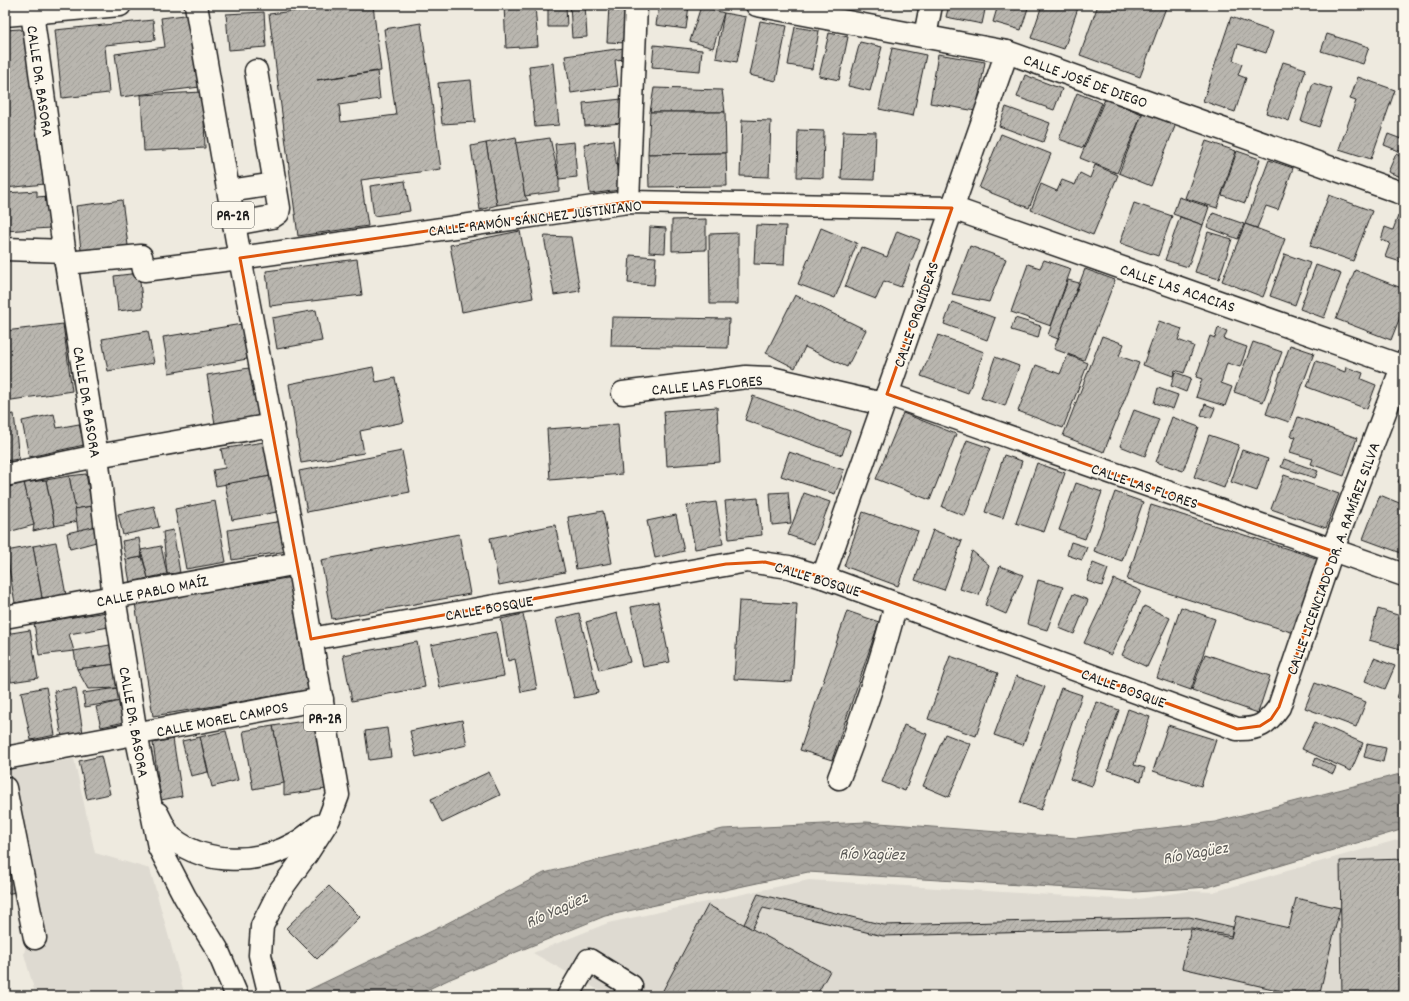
<svg xmlns="http://www.w3.org/2000/svg" width="1409" height="1001" viewBox="0 0 1409 1001" font-family="Dekko,sans-serif">
<style>
.built{fill:#dedad1}
.water{fill:url(#water-waves);stroke:#6f6d69}
.building{fill:url(#building-hatch);stroke:#1c1c1c}
.lines{fill:none;stroke-linecap:round;stroke-linejoin:round}
.minor-casing{stroke:#1c1c1c;stroke-width:25}
.major-casing{stroke:#1c1c1c;stroke-width:25}
.minor{stroke:#fbf7ec;stroke-width:22}
.major{stroke:#fbf7ec;stroke-width:22}
.marked{fill:none;stroke:#de560d;stroke-width:3;stroke-linejoin:round}
.labels{text-anchor:middle;stroke-width:3;stroke-linejoin:round;paint-order:stroke}
.shield{fill:#fbf7ec;stroke:#5f5e5a;stroke-width:1}
.shield-label{font-size:15px;font-weight:bold;fill:#1c1c1c}
.street-label{font-size:16px;fill:#1c1c1c;stroke:#fbf7ec}
.water-label{font-size:17px;font-style:italic;fill:#5a5956;stroke:#fbf7ec}
</style>
<defs>
<pattern id="water-waves" width="16" height="10" patternUnits="userSpaceOnUse"><rect width="16" height="10" fill="#a6a39d"/><path d="M0 5q4-4 8 0t8 0" fill="none" stroke="#86847f"/></pattern>
<pattern id="building-hatch" width="6" height="6" patternUnits="userSpaceOnUse"><rect width="6" height="6" fill="#b9b6af"/><path d="M-1 1l2-2M0 6l6-6M5 7l2-2" fill="none" stroke="#9e9c96"/></pattern>
</defs>
<rect width="100%" height="100%" fill="#eeeadf"/>
<filter id="ink" filterUnits="userSpaceOnUse"><feTurbulence type="fractalNoise" baseFrequency=".025" numOctaves="2"/><feDisplacementMap in="SourceGraphic" scale="8" xChannelSelector="R" yChannelSelector="G"/><feConvolveMatrix kernelMatrix="1 2 1 2 8 2 1 2 1" color-interpolation-filters="sRGB"/></filter>
<g filter="url(#ink)">
<!-- built -->
<g class="built">
<polygon points="74,759 95,853 150,869 185,996 36,996 24,954 30,924 5,798 5,770"/>
<polygon points="1404,838 1404,996 609,996 533,953 608,923 809,880 1132,900 1188,891 1213,892"/>
</g>
<!-- water -->
<polygon class="water" points="1404,773 1404,829 1208,887 1135,892 808,872 605,916 450,979 414,996 296,996 434,930 544,873 723,829 866,822 1077,838 1215,822"/>
<!-- building -->
<g class="building">
<polygon points="344,5 373,5 381,71 317,80 377,71 380,99 339,105 341,122 396,115 384,29 421,23 441,169 361,180 368,226 298,236 269,14"/>
<polygon points="504,5 535,5 538,46 506,48"/>
<polygon points="548,5 566,5 567,27 548,27"/>
<polygon points="570,5 585,5 587,37 572,38"/>
<polygon points="609,5 628,5 626,43 607,42"/>
<polygon points="659,5 689,5 686,29 656,25"/>
<polygon points="891,5 919,5 918,9"/>
<polygon points="949,5 986,5 982,24 946,17"/>
<polygon points="998,5 1029,5 1021,30 993,22"/>
<polygon points="1042,5 1079,5 1064,49 1031,38"/>
<polygon points="1098,5 1167,5 1140,77 1080,55"/>
<polygon points="701,6 724,13 713,48 690,41"/>
<polygon points="264,12 266,47 229,50 226,14"/>
<polygon points="724,13 746,17 737,62 716,58"/>
<polygon points="192,14 200,87 121,97 115,54 165,47 161,18"/>
<polygon points="1231,17 1273,32 1266,53 1238,44 1233,60 1242,64 1238,75 1246,78 1235,112 1203,101"/>
<polygon points="153,20 155,40 105,45 109,93 62,98 55,30"/>
<polygon points="760,21 787,26 776,81 749,75"/>
<polygon points="795,27 819,31 812,69 788,65"/>
<polygon points="20,29 27,34 45,184 5,188 5,30"/>
<polygon points="829,33 848,37 839,80 819,76"/>
<polygon points="1327,34 1369,47 1363,64 1321,51"/>
<polygon points="860,42 882,47 870,91 848,86"/>
<polygon points="654,45 702,50 700,71 652,67"/>
<polygon points="624,48 626,59 615,60 618,86 571,93 565,56"/>
<polygon points="892,48 926,55 913,116 879,109"/>
<polygon points="938,54 985,62 976,111 930,103"/>
<polygon points="1283,62 1306,69 1289,121 1266,113"/>
<polygon points="553,63 559,125 535,127 529,66"/>
<polygon points="1025,75 1062,89 1054,110 1017,97"/>
<polygon points="1358,77 1395,90 1371,159 1339,149 1356,101 1350,99"/>
<polygon points="471,80 475,122 442,124 438,83"/>
<polygon points="1313,83 1332,89 1319,127 1301,121"/>
<polygon points="654,88 722,90 725,112 650,112"/>
<polygon points="203,92 205,148 144,151 141,95"/>
<polygon points="1077,93 1102,103 1083,148 1059,139"/>
<polygon points="622,99 623,123 585,126 583,103"/>
<polygon points="1105,99 1142,114 1117,173 1080,158"/>
<polygon points="1006,107 1050,123 1043,142 999,126"/>
<polygon points="650,112 725,112 726,153 648,154"/>
<polygon points="1143,112 1176,124 1151,186 1119,173"/>
<polygon points="742,120 771,121 769,177 740,176"/>
<polygon points="798,130 824,131 823,178 797,177"/>
<polygon points="843,131 876,132 874,180 841,179"/>
<polygon points="1001,134 1051,154 1029,208 979,188"/>
<polygon points="1388,134 1404,140 1404,153 1384,145"/>
<polygon points="516,137 525,196 528,200 497,205 486,143"/>
<polygon points="550,138 559,179 559,191 525,196 516,143"/>
<polygon points="613,140 620,190 590,194 584,144"/>
<polygon points="1206,141 1236,151 1217,208 1185,198"/>
<polygon points="574,142 577,177 559,179 555,144"/>
<polygon points="486,143 497,205 480,210 471,146"/>
<polygon points="1237,151 1260,159 1245,203 1222,195"/>
<polygon points="726,153 727,186 649,187 648,154"/>
<polygon points="1396,154 1404,158 1404,178 1388,172"/>
<polygon points="1269,160 1293,168 1278,210 1266,206 1257,228 1245,224"/>
<polygon points="1095,165 1118,175 1093,235 1031,210 1041,184 1057,191 1062,180 1075,185 1080,173 1090,178"/>
<polygon points="405,181 410,211 374,216 370,186"/>
<polygon points="37,191 37,197 48,196 50,228 5,231 5,193"/>
<polygon points="1329,195 1372,211 1353,261 1310,246"/>
<polygon points="1179,197 1209,207 1203,225 1173,214"/>
<polygon points="122,200 129,253 82,259 76,206"/>
<polygon points="1134,203 1172,216 1158,256 1120,243"/>
<polygon points="1213,213 1244,224 1238,239 1207,227"/>
<polygon points="1398,216 1404,218 1404,263 1385,257 1390,243 1381,240 1385,227 1393,230"/>
<polygon points="1180,217 1203,225 1188,267 1165,260"/>
<polygon points="706,219 706,250 672,251 672,220"/>
<polygon points="1245,224 1285,239 1263,297 1222,281"/>
<polygon points="756,225 786,226 784,265 754,264"/>
<polygon points="650,227 666,228 665,253 649,252"/>
<polygon points="821,228 857,243 835,298 798,284"/>
<polygon points="520,231 533,298 462,312 450,245"/>
<polygon points="897,231 920,240 901,287 884,281 876,299 845,287 861,247 887,257"/>
<polygon points="1208,232 1232,239 1219,279 1195,272"/>
<polygon points="738,233 738,304 710,304 709,234"/>
<polygon points="544,236 571,237 580,291 554,295"/>
<polygon points="970,246 1006,259 989,302 952,294"/>
<polygon points="1285,254 1310,263 1295,305 1270,296"/>
<polygon points="630,255 656,257 654,285 628,283"/>
<polygon points="357,259 362,295 270,306 266,271"/>
<polygon points="1044,260 1071,269 1051,326 1011,312 1028,264 1040,268"/>
<polygon points="1316,265 1341,274 1324,318 1300,309"/>
<polygon points="1085,269 1115,280 1084,360 1054,349"/>
<polygon points="1355,270 1404,289 1404,307 1391,340 1336,319"/>
<polygon points="139,273 143,308 118,311 114,276"/>
<polygon points="1068,280 1079,283 1058,339 1048,335"/>
<polygon points="795,295 866,330 847,367 805,347 795,368 766,353"/>
<polygon points="952,302 995,318 987,340 944,324"/>
<polygon points="316,310 322,341 277,349 272,318"/>
<polygon points="612,317 729,319 728,348 611,346"/>
<polygon points="1015,318 1041,326 1038,338 1011,330"/>
<polygon points="1159,321 1182,329 1178,340 1194,346 1184,373 1175,370 1173,376 1143,365"/>
<polygon points="63,324 72,391 5,401 5,331"/>
<polygon points="242,324 247,359 169,373 163,337"/>
<polygon points="1218,328 1227,331 1224,339 1247,347 1240,367 1227,363 1221,383 1232,387 1225,406 1196,397 1202,379 1196,377 1210,336 1215,338"/>
<polygon points="148,331 154,363 108,371 102,339"/>
<polygon points="938,335 984,352 968,393 921,376"/>
<polygon points="1102,336 1124,344 1119,356 1139,363 1104,452 1063,436"/>
<polygon points="1253,342 1282,352 1263,402 1234,392"/>
<polygon points="1290,345 1314,353 1289,422 1266,414"/>
<polygon points="1068,355 1088,363 1063,428 1018,411 1036,365 1060,374"/>
<polygon points="995,357 1019,366 1005,406 981,398"/>
<polygon points="1316,361 1345,372 1346,367 1363,373 1361,379 1376,385 1367,409 1307,387"/>
<polygon points="255,367 263,416 215,424 207,375"/>
<polygon points="373,367 376,382 395,378 404,422 360,431 364,453 301,463 289,384"/>
<polygon points="1175,372 1191,378 1186,392 1171,386"/>
<polygon points="1158,388 1178,395 1173,409 1154,403"/>
<polygon points="753,396 850,431 842,455 745,420"/>
<polygon points="1205,404 1215,408 1211,418 1201,415"/>
<polygon points="717,407 720,462 667,466 664,411"/>
<polygon points="1134,410 1159,419 1145,456 1120,446"/>
<polygon points="903,413 956,434 930,500 876,479"/>
<polygon points="14,414 19,459 5,461 5,415"/>
<polygon points="54,414 57,428 79,424 84,445 29,457 22,421"/>
<polygon points="1172,417 1199,427 1183,471 1156,462"/>
<polygon points="1298,417 1357,438 1344,476 1311,464 1313,459 1290,452 1296,437 1291,436"/>
<polygon points="618,424 622,474 550,480 547,429"/>
<polygon points="1209,435 1239,445 1224,488 1194,477"/>
<polygon points="967,440 990,448 965,516 942,507"/>
<polygon points="264,442 271,476 216,486 213,470 225,468 221,449"/>
<polygon points="1242,450 1268,459 1257,491 1231,482"/>
<polygon points="402,451 410,492 307,512 299,471"/>
<polygon points="789,452 844,470 835,494 781,476"/>
<polygon points="1004,455 1022,461 1003,518 985,512"/>
<polygon points="1284,459 1318,471 1315,478 1281,467"/>
<polygon points="1037,463 1065,473 1044,532 1016,523"/>
<polygon points="1404,468 1404,484 1398,482"/>
<polygon points="86,474 92,506 75,509 69,476"/>
<polygon points="1284,475 1339,494 1326,528 1271,509"/>
<polygon points="69,476 78,521 55,526 46,480"/>
<polygon points="271,476 277,512 232,520 225,484"/>
<polygon points="46,480 55,526 33,531 34,525 24,483"/>
<polygon points="24,483 34,525 8,532 5,522 5,488"/>
<polygon points="1076,483 1102,492 1085,539 1059,530"/>
<polygon points="788,492 791,523 772,525 770,493"/>
<polygon points="1115,492 1143,502 1122,561 1094,551"/>
<polygon points="804,493 830,502 814,544 788,535"/>
<polygon points="1380,495 1404,505 1404,554 1363,539"/>
<polygon points="758,498 762,535 729,539 725,501"/>
<polygon points="215,501 226,562 186,569 175,509"/>
<polygon points="716,502 723,544 695,549 687,506"/>
<polygon points="1151,505 1319,559 1294,633 1127,580"/>
<polygon points="92,506 97,526 78,531 75,509"/>
<polygon points="154,506 159,527 123,535 118,514"/>
<polygon points="603,511 612,563 576,569 568,517"/>
<polygon points="863,512 918,531 898,586 844,566"/>
<polygon points="676,515 684,551 655,558 647,521"/>
<polygon points="282,521 287,551 232,560 228,530"/>
<polygon points="555,525 565,572 499,585 490,538"/>
<polygon points="97,526 100,541 70,549 67,533"/>
<polygon points="173,530 180,573 167,574 163,532"/>
<polygon points="933,530 962,541 944,590 915,580"/>
<polygon points="459,534 470,594 332,619 321,560"/>
<polygon points="139,538 142,557 126,560 122,541"/>
<polygon points="56,542 66,595 42,598 33,546"/>
<polygon points="1071,542 1087,547 1082,560 1067,555"/>
<polygon points="33,546 42,598 15,603 6,551"/>
<polygon points="161,546 167,574 148,578 141,550"/>
<polygon points="972,551 989,565 979,595 960,589"/>
<polygon points="142,557 148,578 130,583 126,560"/>
<polygon points="1093,563 1108,569 1102,586 1087,581"/>
<polygon points="1000,566 1023,575 1006,614 985,605"/>
<polygon points="293,577 312,690 153,716 135,603"/>
<polygon points="1114,579 1141,591 1111,655 1084,643"/>
<polygon points="1038,580 1063,587 1047,630 1027,624"/>
<polygon points="1073,594 1088,600 1074,634 1059,628"/>
<polygon points="739,601 797,604 792,682 734,679"/>
<polygon points="658,602 670,662 643,667 631,607"/>
<polygon points="1144,606 1170,618 1147,667 1122,655"/>
<polygon points="1181,607 1215,619 1191,690 1157,678"/>
<polygon points="1378,609 1404,617 1404,650 1369,640"/>
<polygon points="847,611 879,622 832,760 800,750"/>
<polygon points="107,612 109,627 69,634 74,651 39,655 34,623"/>
<polygon points="579,613 598,693 574,698 556,619"/>
<polygon points="617,613 630,662 599,670 586,622"/>
<polygon points="523,614 537,689 521,692 515,659 508,661 501,619"/>
<polygon points="30,630 38,678 11,682 5,648 5,634"/>
<polygon points="496,632 504,676 440,688 431,645"/>
<polygon points="417,642 425,687 352,701 343,655"/>
<polygon points="116,644 117,664 77,669 74,651"/>
<polygon points="1205,654 1270,676 1258,713 1192,690"/>
<polygon points="950,656 998,673 976,736 928,719"/>
<polygon points="1374,658 1395,666 1385,689 1365,681"/>
<polygon points="117,664 118,688 88,689 77,669"/>
<polygon points="1016,676 1045,687 1023,745 994,735"/>
<polygon points="1404,677 1404,701 1397,698"/>
<polygon points="1315,683 1366,702 1356,727 1305,708"/>
<polygon points="46,687 55,735 31,740 21,692"/>
<polygon points="76,688 83,733 62,737 54,691"/>
<polygon points="118,688 120,701 85,707 83,693"/>
<polygon points="1061,688 1082,695 1041,810 1020,803"/>
<polygon points="120,701 125,722 101,727 96,707"/>
<polygon points="1097,702 1119,710 1092,786 1070,779"/>
<polygon points="1128,709 1150,717 1134,765 1145,768 1141,781 1108,770"/>
<polygon points="316,719 326,789 284,795 284,783 273,726"/>
<polygon points="462,720 467,745 416,757 410,731"/>
<polygon points="1315,722 1363,743 1351,771 1302,749"/>
<polygon points="904,725 927,734 905,791 882,782"/>
<polygon points="1168,725 1216,740 1201,786 1153,771"/>
<polygon points="273,726 284,783 253,789 243,731"/>
<polygon points="387,728 391,757 369,760 365,731"/>
<polygon points="226,731 238,780 212,787 200,737"/>
<polygon points="945,734 971,744 949,797 923,786"/>
<polygon points="200,737 208,772 191,776 182,741"/>
<polygon points="173,739 182,796 161,800 153,743"/>
<polygon points="1367,744 1386,748 1383,762 1364,757"/>
<polygon points="101,756 110,794 87,799 79,761"/>
<polygon points="1316,758 1336,767 1333,774 1313,765"/>
<polygon points="489,772 500,795 442,823 431,799"/>
<polygon points="5,811 22,891 5,894"/>
<polygon points="1404,859 1404,996 1342,996 1340,861"/>
<polygon points="329,886 360,917 317,959 286,928"/>
<polygon points="758,894 884,925 1189,917 1233,927 1231,936 1192,928 883,936 763,908 752,929 744,924"/>
<polygon points="1296,898 1340,908 1319,996 1303,996 1182,968 1191,929 1231,938 1236,916 1289,928"/>
<polygon points="708,905 830,971 816,996 660,996"/>
</g>
<g class="lines">
<!-- minor casing -->
<g class="minor-casing">
<g id="minor">
<polyline points="757,5 1007,52 1404,194"/>
<polyline points="5,15 120,5"/>
<polyline points="925,36 931,5"/>
<polyline points="229,191 275,184"/>
<polyline points="628,202 636,5"/>
<polyline points="234,224 272,217 278,213 279,208 256,71"/>
<polyline points="5,249 65,251"/>
<polyline points="66,263 141,256 144,270 240,258 628,202 952,208 1404,367"/>
<polyline points="623,393 746,377 771,378 883,404"/>
<polyline points="887,394 1404,575"/>
<polyline points="5,475 97,456 66,263 31,5"/>
<polyline points="823,577 1007,52"/>
<polyline points="5,617 298,563"/>
<path d="M 311,639 L 747,561 L 789,567 L 823,577 L 1237,729 C 1259,730 1267,724 1279,707 L 1332,551 L 1404,362"/>
<polyline points="5,758 322,699"/>
<path d="M 839,778 C 861,721 881,663 896,604"/>
<polyline points="5,788 35,938"/>
<polyline points="568,996 589,960 631,986 625,996"/>
</g>
</g>
<!-- major casing -->
<g class="major-casing">
<g id="major">
<polyline points="196,5 240,258 298,563 338,795 329,819 306,855 279,892 262,926 260,955 270,996"/>
<path d="M 157,813 C 161,820 167,835 173,839 C 206,865 258,864 294,844 C 303,840 311,832 319,826"/>
<polyline points="237,996 217,949 185,897 159,847 136,734 114,597 97,456 272,425"/>
</g>
</g>
<!-- minor -->
<use href="#minor" class="minor"/>
<!-- major -->
<use href="#major" class="major"/>
</g>
</g>
<!-- marked area -->
<path class="marked" d="M 628,202 L 952,208 L 887,394 L 1332,551 L 1279,707 L 1271,719 L 1260,726 L 1237,729 L 823,577 L 765,562 L 726,564 L 311,639 L 240,258 Z"/>
<g class="labels">
<!-- shield labels -->
<g class="shield">
<rect x="212" y="202" width="42" height="26" rx="3"/>
<rect x="304" y="705" width="42" height="26" rx="3"/>
</g>
<g class="shield-label">
<text x="233" y="220">PR-2R</text>
<text x="325" y="723">PR-2R</text>
</g>
<!-- street labels -->
<g class="street-label">
<text transform="translate(1086 80) rotate(20)" y="6">CALLE JOSÉ DE DIEGO</text>
<text transform="translate(41 81) rotate(82)" y="6">CALLE DR. BASORA</text>
<text transform="translate(535 217) rotate(-7)" y="6">CALLE RAMÓN SÁNCHEZ JUSTINIANO</text>
<text transform="translate(1178 287) rotate(19)" y="6">CALLE LAS ACACIAS</text>
<text transform="translate(915 314) rotate(-71)" y="6">CALLE ORQUÍDEAS</text>
<text transform="translate(707 384) rotate(-5)" y="6">CALLE LAS FLORES</text>
<text transform="translate(88 402) rotate(81)" y="6">CALLE DR. BASORA</text>
<text transform="translate(1145 485) rotate(19)" y="6">CALLE LAS FLORES</text>
<text transform="translate(1332 558) rotate(-70)" y="6">CALLE LICENCIADO DR. A. RAMÍREZ SILVA</text>
<text transform="translate(818 578) rotate(17)" y="6">CALLE BOSQUE</text>
<text transform="translate(152 590) rotate(-11)" y="6">CALLE PABLO MAÍZ</text>
<text transform="translate(489 607) rotate(-10)" y="6">CALLE BOSQUE</text>
<text transform="translate(1124 687) rotate(20)" y="6">CALLE BOSQUE</text>
<text transform="translate(222 718) rotate(-11)" y="6">CALLE MOREL CAMPOS</text>
<text transform="translate(135 722) rotate(80)" y="6">CALLE DR. BASORA</text>
</g>
<!-- water labels -->
<g class="water-label">
<text transform="translate(1195 852) rotate(-10)" y="6">Río Yagüez</text>
<text transform="translate(872 853) rotate(1)" y="6">Río Yagüez</text>
<text transform="translate(556 909) rotate(-24)" y="6">Río Yagüez</text>
</g>
</g>
<!-- margin -->
<rect width="1409" height="1001" fill="none" stroke="#fbf7ec" stroke-width="20"/>
<rect x="10" y="10" width="1389" height="981" fill="none" stroke="#1c1c1c" stroke-width="1.5" filter="url(#ink)"/>
</svg>
